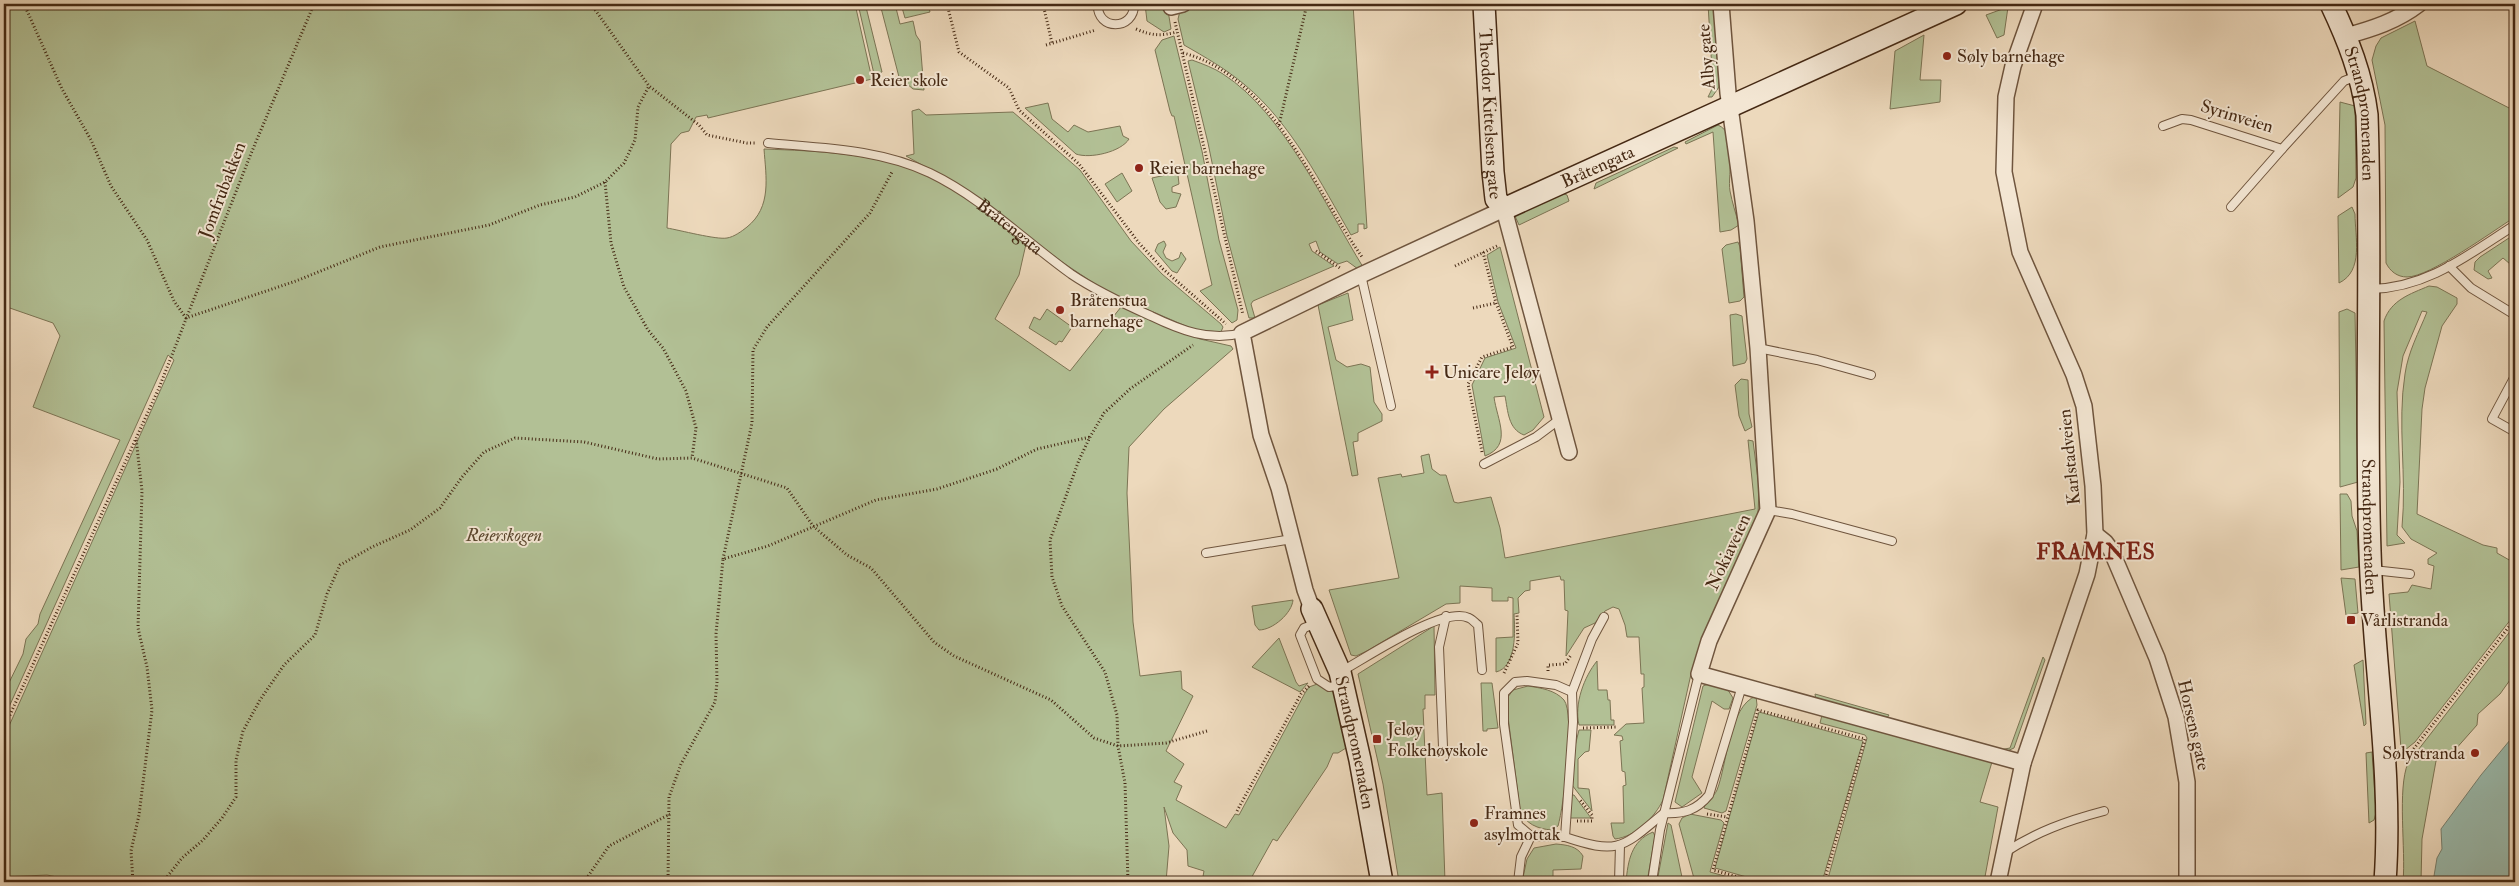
<svg xmlns="http://www.w3.org/2000/svg" width="2519" height="886" viewBox="0 0 2519 886" font-family="'IM FELL Double Pica',serif">
<style>
.green{fill:#b2c095;stroke:#7c7454}
.water{fill:#9abaac;stroke:#78806f}
.lines{fill:none;stroke-linecap:round;stroke-linejoin:round}
.lane-casing{stroke:#6f553e;stroke-width:10}
.street-casing{stroke:#6f553e;stroke-width:18}
.secondary-casing{stroke:#452914;stroke-width:24}
.path{stroke:#452914;stroke-width:3;stroke-dasharray:1 2.5;stroke-linecap:butt}
.lane{stroke:#f3e6d3;stroke-width:8}
.street{stroke:#f3e6d3;stroke-width:15}
.secondary{stroke:#f3e6d3;stroke-width:21}
.poi-dot{fill:#8f2418;stroke:#f3e6d3;stroke-width:2}
.labels{text-anchor:middle;stroke-width:4;stroke-linejoin:round;paint-order:stroke}
.poi-label{font-size:18px;fill:#452914;stroke:#f3e6d3;text-anchor:start}
.street-label{font-size:18px;fill:#452914;stroke:#f3e6d3}
.park-label{font-size:18px;font-style:italic;fill:#5b472e;stroke:#f3e6d3}
.district-label{font-size:22px;font-weight:bold;letter-spacing:1px;fill:#7a1f14;stroke:#f3e6d3}
</style>
<rect width="100%" height="100%" fill="#edd9bc"/>
<filter id="stains"><feTurbulence type="fractalNoise" baseFrequency=".004" numOctaves="4"/><feColorMatrix values="0 0 0 0 .2 0 0 0 0 .09 0 0 0 0 .02 0 0 0 .5 -.17"/></filter>
<radialGradient id="worn" r=".72"><stop offset=".6" stop-color="#630" stop-opacity="0"/><stop offset="1" stop-color="#630" stop-opacity=".3"/></radialGradient>
<!-- green -->
<g class="green">
<path d="M 4,4 L 855,4 L 872,79 L 708,118 L 707,115 L 696,117 L 689,131 L 681,133 L 671,144 L 667,228 C 679,230 717,240 727,238 C 734,237 742,231 747,227 C 772,207 766,177 764,149 C 818,151 872,153 922,173 C 954,187 999,221 1026,244 L 1019,275 L 995,319 L 1070,371 L 1121,307 L 1200,339 L 1231,346 L 1233,349 L 1164,409 L 1129,447 L 1127,493 L 1133,622 L 1140,676 L 1181,671 L 1182,689 L 1193,696 L 1166,751 L 1184,764 L 1174,782 L 1182,786 L 1176,800 L 1226,828 L 1235,814 L 1239,815 L 1305,693 L 1309,687 L 1320,683 L 1329,691 L 1333,691 L 1337,697 L 1346,748 L 1338,753 L 1333,753 L 1327,767 L 1277,841 L 1273,839 L 1249,882 L 1202,882 L 1204,871 L 1188,866 L 1187,850 L 1173,833 L 1164,807 L 1169,846 L 1166,882 L 82,882 L 47,875 L 4,877 L 4,737 L 174,360 L 168,355 L 4,718 L 4,693 L 23,654 L 26,639 L 38,624 L 40,614 L 120,440 L 33,407 L 60,336 L 53,323 L 4,306 Z"/>
<polygon points="858,4 873,4 866,7 882,72 874,74"/>
<polygon points="880,4 895,4 900,24 913,21 916,35 920,41 924,90 913,89 899,77"/>
<polygon points="901,4 928,4 930,12 905,18"/>
<polygon points="1145,4 1167,4 1171,29 1164,32 1147,21"/>
<path d="M 1211,4 L 1353,4 L 1367,228 L 1364,229 L 1364,224 L 1358,224 L 1358,232 L 1351,235 C 1321,184 1292,124 1245,85 C 1226,69 1205,57 1184,45 L 1178,19 L 1180,11 Z"/>
<polygon points="1708,4 1714,4 1719,87 1712,97 1708,97 1713,87"/>
<polygon points="2008,7 2004,35 1997,38 1986,15"/>
<path d="M 2415,21 L 2427,66 L 2515,111 L 2515,217 C 2493,231 2430,277 2407,277 C 2397,277 2390,271 2386,263 L 2385,125 L 2372,60 L 2376,46 L 2381,38 Z"/>
<polygon points="1924,35 1920,80 1941,80 1940,102 1890,109 1895,51"/>
<polygon points="1174,36 1202,151 1219,240 1238,310 1237,320 1232,323 1200,291 1212,285 1174,116 1172,116 1170,111 1155,50 1162,40"/>
<path d="M 1192,60 C 1203,64 1214,68 1223,74 C 1284,113 1326,207 1363,267 L 1358,269 L 1347,261 L 1338,264 L 1320,252 L 1316,241 L 1309,244 L 1312,251 L 1334,266 L 1253,301 L 1251,304 L 1255,318 L 1249,318 L 1227,236 L 1208,143 L 1188,61 Z"/>
<polygon points="2340,102 2355,106 2356,178 2353,187 2338,198"/>
<path d="M 1048,103 L 1052,119 L 1068,132 L 1074,125 L 1088,132 L 1120,126 L 1123,136 L 1129,139 C 1121,152 1090,159 1076,154 L 1025,108 Z"/>
<polygon points="919,109 926,115 1013,112 1080,170 1131,241 1162,274 1221,324 1223,327 1221,332 1195,330 1107,292 1062,262 965,189 906,156 914,154 912,111"/>
<path d="M 1718,125 C 1739,134 1727,173 1730,191 C 1732,202 1736,214 1739,225 L 1731,230 L 1720,232 L 1713,132 L 1686,144 L 1685,142 Z"/>
<polygon points="1674,147 1678,148 1594,189 1596,183"/>
<polygon points="1122,173 1132,191 1117,202 1105,184"/>
<polygon points="1175,173 1178,175 1179,184 1172,187 1172,192 1181,194 1176,207 1166,209 1160,202 1152,178"/>
<polygon points="1562,193 1567,195 1569,201 1519,225 1515,216 1519,213"/>
<path d="M 2352,207 L 2355,214 C 2355,237 2364,271 2339,283 L 2338,216 Z"/>
<polygon points="2515,234 2515,260 2510,264 2503,258 2488,271 2492,278 2488,279 2474,270 2475,262 2480,257"/>
<polygon points="1164,241 1166,245 1163,252 1166,258 1172,261 1179,258 1181,252 1186,259 1177,273 1172,271 1155,251 1158,244"/>
<polygon points="1738,242 1740,247 1744,297 1740,301 1729,303 1722,249 1726,245"/>
<path d="M 1500,247 L 1544,417 L 1533,430 L 1524,435 C 1508,429 1508,411 1505,396 L 1494,397 C 1497,420 1513,445 1485,456 L 1472,385 L 1485,358 L 1516,348 L 1498,302 L 1487,255 Z"/>
<path d="M 2429,286 L 2437,287 L 2457,298 L 2457,304 L 2442,326 L 2425,388 L 2422,409 L 2417,514 L 2483,545 L 2497,548 L 2497,553 L 2511,561 L 2515,550 L 2515,614 L 2415,742 L 2405,750 L 2401,749 L 2389,594 L 2408,592 L 2412,585 L 2431,589 L 2434,566 L 2428,564 L 2428,559 L 2437,553 L 2411,539 L 2402,527 C 2407,476 2397,424 2405,374 C 2408,352 2419,332 2427,312 L 2422,311 L 2403,356 L 2397,392 L 2400,482 L 2397,535 L 2405,543 L 2387,546 L 2384,321 C 2391,300 2410,294 2429,286 Z"/>
<polygon points="1348,293 1353,320 1328,327 1336,360 1347,367 1361,364 1370,367 1374,402 1382,414 1382,421 1358,433 1358,441 1353,442 1358,475 1352,476 1318,305"/>
<polygon points="1047,309 1072,327 1062,342 1059,341 1056,345 1029,328 1034,317 1040,320"/>
<polygon points="2347,309 2355,313 2358,482 2340,487 2339,312"/>
<polygon points="1736,314 1742,316 1747,359 1745,363 1733,366 1730,315"/>
<polygon points="1741,379 1748,380 1749,414 1752,427 1745,431 1739,416 1735,385"/>
<path d="M 1748,440 L 1753,441 L 1759,487 L 1758,515 L 1728,582 L 1691,674 L 1663,800 C 1655,817 1635,837 1615,839 L 1613,836 L 1611,823 L 1624,823 L 1623,786 L 1626,785 L 1625,772 L 1622,771 L 1620,741 L 1623,740 L 1622,736 L 1614,735 L 1626,724 L 1644,723 L 1642,688 L 1644,687 L 1644,674 L 1641,674 L 1639,637 L 1627,637 L 1625,625 L 1619,609 L 1613,607 L 1605,611 L 1595,623 L 1584,628 L 1566,656 L 1568,611 L 1565,610 L 1564,580 L 1561,580 L 1560,576 L 1530,581 L 1530,590 L 1525,591 L 1518,598 L 1519,613 L 1514,614 C 1515,630 1517,667 1496,672 L 1496,638 L 1513,637 L 1513,598 L 1508,597 L 1508,601 L 1492,601 L 1492,588 L 1460,586 L 1460,603 L 1446,604 L 1367,651 L 1356,656 L 1351,655 L 1329,590 L 1399,578 L 1378,478 L 1401,474 L 1402,477 L 1424,473 L 1421,456 L 1429,454 L 1432,469 L 1440,475 L 1446,475 L 1454,502 L 1458,503 L 1491,497 L 1500,528 L 1505,558 L 1755,509 Z"/>
<polygon points="2340,494 2347,494 2351,501 2352,516 2357,531 2359,567 2341,570"/>
<polygon points="2341,578 2355,579 2358,613 2346,615"/>
<path d="M 1293,600 C 1292,613 1273,630 1259,630 L 1255,625 L 1252,606 Z"/>
<path d="M 2515,625 L 2515,673 L 2500,694 L 2478,714 L 2477,725 L 2446,760 L 2440,758 L 2436,761 L 2422,839 L 2421,882 L 2403,882 C 2406,850 2397,789 2408,763 Z"/>
<polygon points="1434,626 1435,695 1425,695 1425,709 1423,709 1427,795 1442,793 1445,882 1399,882 1383,784 1358,674"/>
<polygon points="1279,638 1296,682 1299,686 1308,683 1300,692 1252,667"/>
<polygon points="2043,657 2045,660 2041,671 2014,748 2005,752 1999,750 2010,748"/>
<polygon points="2363,660 2366,724 2364,726 2354,665"/>
<path d="M 1597,661 L 1598,690 L 1607,690 L 1608,700 L 1610,700 L 1611,720 L 1614,720 L 1614,725 L 1579,725 C 1574,704 1584,677 1597,661 Z"/>
<polygon points="1481,683 1492,683 1498,728 1487,729 1487,731 1483,731"/>
<polygon points="1711,683 1728,690 1733,698 1729,709 1724,709 1712,701 1692,777 1702,793 1682,807 1675,802 1703,686"/>
<path d="M 1528,686 C 1541,688 1555,690 1564,700 C 1575,714 1564,806 1558,826 L 1552,830 C 1538,829 1525,824 1520,810 L 1507,709 L 1508,697 L 1513,690 Z"/>
<polygon points="1815,694 1889,715 1887,718 1816,700"/>
<path d="M 1756,696 L 1757,705 L 1726,811 L 1722,813 L 1704,808 C 1705,802 1714,797 1717,790 C 1727,765 1729,706 1756,696 Z"/>
<polygon points="1759,712 1863,741 1822,882 1764,882 1715,868"/>
<polygon points="1822,715 1992,762 1980,802 1998,807 1984,882 1827,882 1867,738 1865,735 1820,723"/>
<polygon points="1579,730 1591,730 1589,751 1585,752 1578,759 1578,788 1589,789 1592,811 1572,785 1574,750"/>
<polygon points="2372,752 2376,813 2374,820 2369,823 2366,753"/>
<polygon points="1570,795 1574,795 1591,818 1570,818"/>
<polygon points="1690,814 1721,820 1724,823 1710,872 1747,882 1695,882 1679,824 1682,818"/>
<polygon points="1668,823 1671,825 1683,882 1657,882"/>
<path d="M 1653,832 L 1655,836 L 1647,882 L 1626,882 C 1628,861 1631,841 1653,832 Z"/>
<path d="M 1556,844 C 1567,845 1577,846 1583,856 L 1581,869 L 1553,870 L 1553,882 L 1522,882 L 1527,859 L 1534,848 Z"/>
</g>
<!-- water -->
<polygon class="water" points="2515,734 2515,882 2433,882 2437,858 2442,849 2441,829 2481,775"/>
<g class="lines">
<!-- lane casing -->
<g class="lane-casing">
<g id="lane">
<path d="M 1098,4 C 1096,31 1135,31 1134,4"/>
<polyline points="2163,126 2182,119 2191,120 2282,149 2344,81 2357,76"/>
<path id="s1" d="M 768,143 C 822,148 880,149 930,173 C 982,198 1025,241 1071,274 C 1096,291 1124,304 1151,316 C 1180,330 1210,342 1242,333"/>
<polyline points="2231,207 2282,149"/>
<polyline points="2449,266 2471,288 2515,315"/>
<polyline points="1361,275 1391,406"/>
<path d="M 2371,289 C 2428,288 2469,254 2515,225"/>
<polyline points="1758,348 1817,360 1871,375"/>
<polyline points="2515,376 2492,419 2515,432"/>
<polyline points="1484,464 1536,437 1560,419"/>
<polyline points="1768,510 1792,514 1892,541"/>
<polyline points="1206,553 1292,539"/>
<polyline points="2373,570 2410,574"/>
<path d="M 1604,617 L 1592,639 L 1572,692 L 1573,722 L 1565,837 C 1619,855 1622,848 1664,813 C 1683,814 1696,811 1709,795 L 1742,686"/>
<polyline points="1317,623 1304,628 1300,635 1317,679 1329,687 1341,685"/>
<path d="M 1342,671 C 1366,658 1444,605 1469,618 C 1472,619 1475,623 1478,625 L 1482,670"/>
<polyline points="1443,747 1439,647 1446,616"/>
<polyline points="1565,837 1531,836 1518,825 1504,724 1504,693 1515,682 1527,681 1556,685 1572,692"/>
<path d="M 2004,853 C 2036,832 2066,821 2104,811"/>
<polyline points="1518,882 1521,857 1531,836"/>
<polyline points="1619,882 1620,845"/>
<polyline points="1652,882 1660,830 1699,674"/>
</g>
</g>
<!-- street casing -->
<g class="street-casing">
<g id="street">
<polyline points="1170,4 1171,7 1183,4"/>
<polyline points="1721,4 1728,93 1746,221 1758,348 1768,510 1709,641 1699,674 2023,763"/>
<path d="M 2346,36 C 2372,29 2397,21 2419,4"/>
<polyline points="2095,534 2105,542 2111,550 2157,658 2176,717 2187,782 2187,882"/>
<polyline points="1312,609 1305,590 1279,488 1261,435 1242,333 1361,275 1504,209 1569,452"/>
<polyline points="1998,882 2023,763 2087,574 2095,534 2093,486 2084,406 2074,375 2020,252 2004,172 2006,97 2013,66 2035,4"/>
</g>
</g>
<!-- secondary casing -->
<g class="secondary-casing">
<g id="secondary">
<path id="s2" d="M 1484,4 L 1493,172 L 1496,199 L 1504,209 L 1956,4"/>
<path id="s3" d="M 2331,4 C 2348,40 2362,75 2367,115 C 2372,261 2365,406 2370,551 C 2373,662 2393,772 2385,882"/>
<path id="s4" d="M 1312,609 L 1340,672 L 1360,760 L 1382,882"/>
</g>
</g>
<!-- path -->
<g class="path">
<polyline points="24,4 62,89 91,140 111,186 147,240 174,301 186,318 296,281 380,247 489,225 540,205 575,197 605,182 624,163 635,140 638,107 649,86"/>
<polyline points="591,4 649,86 699,125 707,135 747,143 757,143"/>
<polyline points="947,4 959,52 1009,88 1019,110 1079,164 1139,243 1163,269 1226,324"/>
<polyline points="1043,4 1052,43"/>
<polyline points="1175,22 1243,315"/>
<path d="M 1136,29 C 1152,36 1161,36 1177,32"/>
<polyline points="1046,45 1096,30"/>
<path d="M 1183,53 C 1271,75 1315,190 1362,257"/>
<polyline points="1279,125 1307,4"/>
<polyline points="605,182 611,243 624,287 648,330 663,348 686,391 696,428 692,458"/>
<polyline points="1316,251 1340,268"/>
<polyline points="1455,266 1497,246"/>
<polyline points="1473,308 1496,303"/>
<polyline points="1482,452 1468,384 1482,357 1513,347 1496,303 1483,252"/>
<polyline points="723,559 752,423 753,350 767,327 870,213 892,172"/>
<polyline points="1548,671 1548,665 1565,664 1571,655"/>
<polyline points="1504,673 1518,643 1517,615"/>
<polyline points="4,728 159,388 250,156 314,4"/>
<polyline points="1583,728 1617,727"/>
<polyline points="2405,760 2515,619"/>
<polyline points="1237,811 1301,694 1309,686"/>
<polyline points="1707,814 1727,817"/>
<polyline points="1577,821 1592,821 1592,815 1580,800"/>
<polyline points="4,881 34,879 68,882"/>
<polyline points="133,882 131,851 139,815 152,710 147,667 138,628 142,491 136,438"/>
<polyline points="163,882 182,858 203,840 222,818 236,797 236,760 243,731 260,700 284,665 315,635 327,594 340,565 372,547 410,530 440,508 462,477 484,452 515,438 584,442 658,459 692,458 787,488 813,526 847,555 871,568 934,642 954,656 1051,700 1094,738 1118,746 1166,743 1207,731"/>
<polyline points="584,882 609,846 670,814"/>
<polyline points="668,882 669,797 681,764 715,702 717,682 716,634 723,559 768,546 876,500 937,489 997,469 1037,449 1090,437"/>
<polyline points="1128,882 1125,783 1118,746 1117,715 1105,672 1062,606 1052,577 1050,540 1079,460 1090,437 1104,413 1130,389 1193,345"/>
<polyline points="1756,882 1713,870 1758,710 1865,739 1824,882"/>
</g>
<!-- lane -->
<use href="#lane" class="lane"/>
<!-- street -->
<use href="#street" class="street"/>
<!-- secondary -->
<use href="#secondary" class="secondary"/>
</g>
<!-- markers -->
<g class="poi-dot">
<circle cx="1947" cy="56" r="5"/>
<circle cx="860" cy="80" r="5"/>
<circle cx="1139" cy="168" r="5"/>
<circle cx="1060" cy="310" r="5"/>
<path d="M1429.5 364.5h5v5h5v5h-5v5h-5v-5h-5v-5h5z"/>
<rect x="2346" y="615" width="10" height="10" rx="2.5"/>
<rect x="1372" y="734" width="10" height="10" rx="2.5"/>
<circle cx="2475" cy="753" r="5"/>
<circle cx="1474" cy="823" r="5"/>
</g>
<g class="labels">
<!-- poi labels -->
<g class="poi-label">
<text x="1957" y="62">Søly barnehage</text>
<text x="870" y="86">Reier skole</text>
<text x="1149" y="174">Reier barnehage</text>
<text x="1070" y="306">Bråtenstua<tspan x="1070" dy="21">barnehage</tspan></text>
<text x="1443" y="378">Unicare Jeløy</text>
<text x="2361" y="626">Vårlistranda</text>
<text x="1387" y="735">Jeløy<tspan x="1387" dy="21">Folkehøyskole</tspan></text>
<text x="2465" y="759" text-anchor="end">Sølystranda</text>
<text x="1484" y="819">Framnes<tspan x="1484" dy="21">asylmottak</tspan></text>
</g>
<!-- street labels -->
<g class="street-label">
<text transform="translate(1706 57) rotate(-95)" y="6">Alby gate</text>
<text dy="6" stroke="none"><textPath href="#s2" startOffset="110">Theodor Kittelsens gate</textPath></text>
<text dy="6" stroke="none"><textPath href="#s3" startOffset="115">Strandpromenaden</textPath></text>
<text transform="translate(2237 116) rotate(17)" y="6">Syrinveien</text>
<text dy="6" stroke="none"><textPath href="#s2" startOffset="311">Bråtengata</textPath></text>
<text transform="translate(222 190) rotate(-69)" y="6">Jomfrubakken</text>
<text dy="6" stroke="none"><textPath href="#s1" startOffset="262">Bråtengata</textPath></text>
<text transform="translate(2069 457) rotate(-96)" y="6">Karlstadveien</text>
<text dy="6" stroke="none"><textPath href="#s3" startOffset="529">Strandpromenaden</textPath></text>
<text transform="translate(1728 552) rotate(-65)" y="6">Nokiaveien</text>
<text transform="translate(2194 725) rotate(77)" y="6">Horsens gate</text>
<text dy="6" stroke="none"><textPath href="#s4" startOffset="141">Strandpromenaden</textPath></text>
</g>
<!-- park labels -->
<g class="park-label">
<text x="504" y="541">Reierskogen</text>
</g>
<!-- district labels -->
<g class="district-label">
<text x="2096" y="559">FRAMNES</text>
</g>
</g>
<!-- margin -->
<rect width="2519" height="886" fill="none" stroke="#edd9bc" stroke-width="20"/>
<rect x="5" y="5" width="2509" height="876" fill="none" stroke="#452914" stroke-width="2.5"/>
<rect x="10" y="10" width="2499" height="866" fill="none" stroke="#452914"/>
<rect width="100%" height="100%" filter="url(#stains)"/>
<rect width="100%" height="100%" fill="url(#worn)"/>
</svg>
